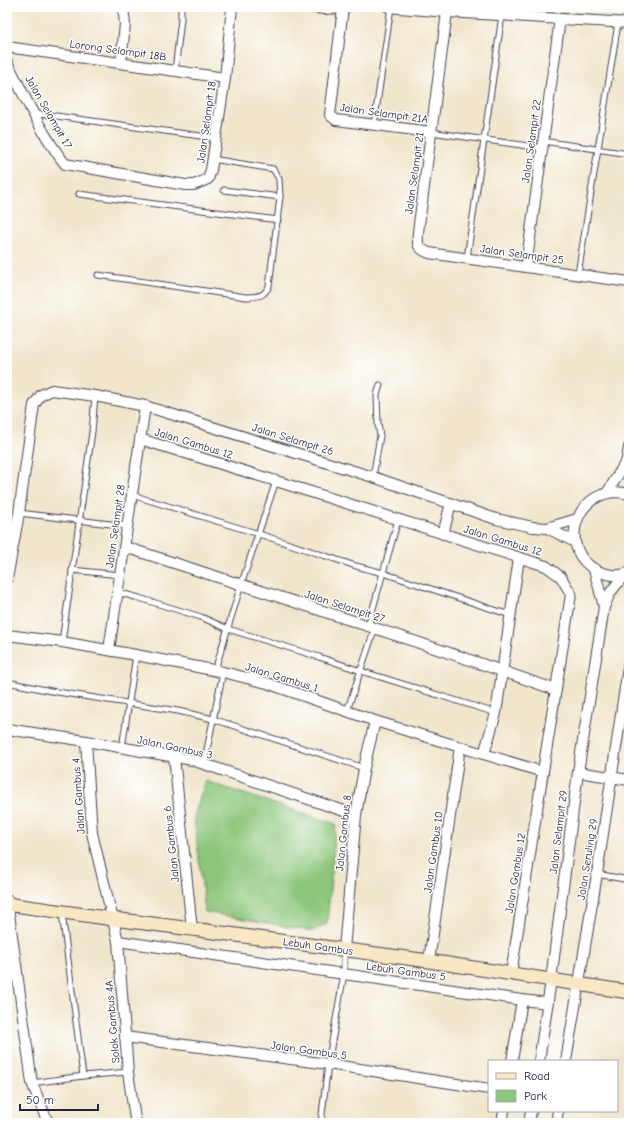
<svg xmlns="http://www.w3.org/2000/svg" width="636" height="1130" viewBox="0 0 636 1130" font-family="'Comic Neue',sans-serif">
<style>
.green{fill:#8cc67a;stroke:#57745a}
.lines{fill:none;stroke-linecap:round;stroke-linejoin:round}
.lane-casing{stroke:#413f51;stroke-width:7}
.street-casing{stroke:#413f51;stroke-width:12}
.secondary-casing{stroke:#413f51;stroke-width:15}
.lane{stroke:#fff;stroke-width:5}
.street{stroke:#fff;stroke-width:10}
.secondary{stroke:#fae7c3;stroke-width:13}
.labels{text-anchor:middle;stroke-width:3;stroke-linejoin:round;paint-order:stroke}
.street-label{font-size:11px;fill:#22223b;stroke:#fff}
</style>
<rect width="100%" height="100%" fill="#fff"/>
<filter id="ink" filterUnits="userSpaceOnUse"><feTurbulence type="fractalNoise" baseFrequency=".025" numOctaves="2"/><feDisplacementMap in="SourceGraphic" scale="8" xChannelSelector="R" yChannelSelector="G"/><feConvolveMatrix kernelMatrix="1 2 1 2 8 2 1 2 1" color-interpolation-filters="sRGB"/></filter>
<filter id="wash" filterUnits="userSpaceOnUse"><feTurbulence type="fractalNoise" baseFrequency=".012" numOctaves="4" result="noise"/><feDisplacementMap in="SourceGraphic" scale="16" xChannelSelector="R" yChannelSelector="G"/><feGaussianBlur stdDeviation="0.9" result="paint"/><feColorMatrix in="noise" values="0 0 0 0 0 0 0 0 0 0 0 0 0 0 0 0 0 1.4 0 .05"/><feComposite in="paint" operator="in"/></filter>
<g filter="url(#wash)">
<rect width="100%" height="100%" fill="#f1e6cc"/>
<!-- green -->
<polygon class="green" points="205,781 336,824 327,924 312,931 205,912 194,817"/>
</g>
<g filter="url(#ink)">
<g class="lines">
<!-- lane casing -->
<g class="lane-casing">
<g id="lane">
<polyline points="517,16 517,7"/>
<polyline points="175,71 181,19 181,7"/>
<polyline points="34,114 49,115 215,138"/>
<polyline points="374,125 391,7"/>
<polyline points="431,132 542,148"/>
<polyline points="543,141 629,154"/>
<polyline points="224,190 280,197"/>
<polyline points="79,194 278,220"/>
<polyline points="467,258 502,15"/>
<polyline points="578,274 618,23"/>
<path d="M 98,275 L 246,297 C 258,296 263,298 269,286 L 280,197 L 279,179 L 273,169 L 212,159"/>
<polyline points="373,477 380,436 378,423 377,395 380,385"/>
<polyline points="132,495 259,534 356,566 383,573 510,615"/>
<polyline points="19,513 127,526"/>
<polyline points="72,570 120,575"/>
<polyline points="117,592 139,598 201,617 228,629 319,657 361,671 496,713"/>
<polyline points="368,626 398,520"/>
<polyline points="62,642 92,432 95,396"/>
<polyline points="215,670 241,585 276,481"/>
<polyline points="7,682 51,691 178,711 213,719 364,768"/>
<polyline points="347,711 375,628"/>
<polyline points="122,748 136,655"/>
<polyline points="204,764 223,672"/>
<polyline points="597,874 629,880"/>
<polyline points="62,913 83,1076"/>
<polyline points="627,990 629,978"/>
<polyline points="32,1083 83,1076 128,1072"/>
<polyline points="321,1123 328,1064 344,974 344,950"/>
</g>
</g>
<!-- street casing -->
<g class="street-casing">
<g id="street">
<polyline points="311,7 324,9 343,8 346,7"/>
<polyline points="388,7 447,12 629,23"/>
<polyline points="343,8 330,115 336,120 431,132"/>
<path d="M 447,12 L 418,232 C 417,244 417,248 429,253 L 629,282"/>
<polyline points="7,47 225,78"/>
<path d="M 7,62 C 25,97 41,133 65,164 L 185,185 L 194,185 L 208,179 L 211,170 L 225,78 L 232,7"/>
<polyline points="121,63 125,24 123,7"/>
<polyline points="526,267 560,19"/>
<polyline points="140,439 276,481 546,566 561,577 571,594 511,974"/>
<polyline points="628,466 627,460 629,447"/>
<polyline points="607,493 627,460"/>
<polyline points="547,528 575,542"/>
<polyline points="443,534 451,503"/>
<path d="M 125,547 C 269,594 414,639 556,690"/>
<polyline points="594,569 604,607"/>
<path d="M 628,573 C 618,577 607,575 598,571 C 553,549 578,481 629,494"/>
<polyline points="7,579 19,513 34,405 41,395 52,390 95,396 145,406 373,477 496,519 533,527 547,528 577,519"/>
<polyline points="7,635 62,642 136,655 223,672 267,683 375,721 543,772"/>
<polyline points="109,650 145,406"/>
<polyline points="7,729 86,741 192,760 356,815"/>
<polyline points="86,741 92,833 118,941 128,1072 135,1119 137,1123"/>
<polyline points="484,754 496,713 519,558"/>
<polyline points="174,757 192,929"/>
<polyline points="578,772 629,780"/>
<polyline points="7,899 32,1083 48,1123"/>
<polyline points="118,941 522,1000 548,1003"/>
<polyline points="344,949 356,815 364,768 375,721"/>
<polyline points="429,961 460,747"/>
<polyline points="125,1037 328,1064 489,1089"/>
<polyline points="512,1061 522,1000"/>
<polyline points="539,1061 551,980 578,772 604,607 610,593 624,575"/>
<polyline points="566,1061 597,874 629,661"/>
<polyline points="502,1123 504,1111"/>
<polyline points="529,1123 531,1111"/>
<polyline points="556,1123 558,1111"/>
</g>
</g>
<!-- secondary casing -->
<g class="secondary-casing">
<polyline id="secondary" points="7,904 113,919 192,929 429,961 629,992"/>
</g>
<!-- lane -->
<use href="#lane" class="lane"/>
<!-- street -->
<use href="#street" class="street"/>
<!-- secondary -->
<use href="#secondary" class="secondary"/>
</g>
</g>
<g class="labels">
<!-- street labels -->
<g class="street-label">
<text transform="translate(118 50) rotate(8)" y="4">Lorong Selampit 18B</text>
<text transform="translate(49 112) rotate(60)" y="4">Jalan Selampit 17</text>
<text transform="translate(384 113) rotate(8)" y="4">Jalan Selampit 21A</text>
<text transform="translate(206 122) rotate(-82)" y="4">Jalan Selampit 18</text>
<text transform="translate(531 141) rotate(-82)" y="4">Jalan Selampit 22</text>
<text transform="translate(414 173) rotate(-82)" y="4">Jalan Selampit 21</text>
<text transform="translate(522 254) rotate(8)" y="4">Jalan Selampit 25</text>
<text transform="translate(293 439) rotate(17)" y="4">Jalan Selampit 26</text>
<text transform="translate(194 443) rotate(17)" y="4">Jalan Gambus 12</text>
<text transform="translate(115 526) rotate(-82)" y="4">Jalan Selampit 28</text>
<text transform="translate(503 540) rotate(17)" y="4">Jalan Gambus 12</text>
<text transform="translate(345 606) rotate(18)" y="4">Jalan Selampit 27</text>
<text transform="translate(282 677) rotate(17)" y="4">Jalan Gambus 1</text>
<text transform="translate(175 747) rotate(12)" y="4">Jalan Gambus 3</text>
<text transform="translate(78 796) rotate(-94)" y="4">Jalan Gambus 4</text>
<text transform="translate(558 832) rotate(-83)" y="4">Jalan Selampit 29</text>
<text transform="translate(343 833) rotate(-84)" y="4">Jalan Gambus 8</text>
<text transform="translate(171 844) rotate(-96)" y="4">Jalan Gambus 6</text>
<text transform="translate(433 852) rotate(-82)" y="4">Jalan Gambus 10</text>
<text transform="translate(587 859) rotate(-81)" y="4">Jalan Seruling 29</text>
<text transform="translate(515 873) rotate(-81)" y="4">Jalan Gambus 12</text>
<text transform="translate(318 946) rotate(8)" y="4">Lebuh Gambus</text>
<text transform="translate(406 971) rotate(8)" y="4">Lebuh Gambus 5</text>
<text transform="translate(112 1022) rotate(-95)" y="4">Solok Gambus 4A</text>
<text transform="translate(309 1050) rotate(8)" y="4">Jalan Gambus 5</text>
</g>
</g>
<!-- margin -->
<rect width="636" height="1130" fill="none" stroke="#fff" stroke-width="24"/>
<!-- legend -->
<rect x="488" y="1060" width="130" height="52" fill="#ffffff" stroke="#a7a7b1"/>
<rect x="496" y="1073" width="20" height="6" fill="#fae7c3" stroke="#a7a7b1"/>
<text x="524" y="1080" font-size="12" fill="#22223b">Road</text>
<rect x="496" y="1090" width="20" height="12" fill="#8cc67a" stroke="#a7a7b1"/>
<text x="524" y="1100" font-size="12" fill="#22223b">Park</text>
<!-- scale -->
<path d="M20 1104v6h78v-6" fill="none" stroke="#22223b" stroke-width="2"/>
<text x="26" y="1104" font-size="12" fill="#22223b" stroke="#ffffff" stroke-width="3" paint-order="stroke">50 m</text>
</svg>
